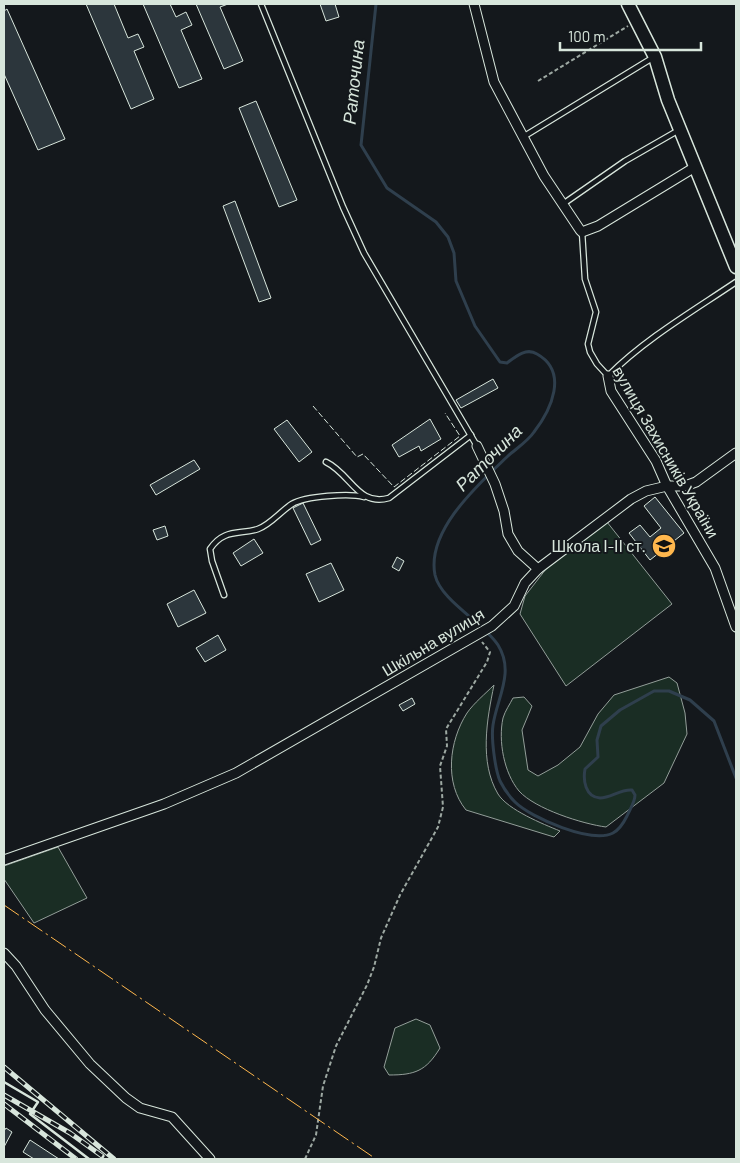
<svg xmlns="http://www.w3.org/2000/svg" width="740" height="1163" viewBox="0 0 740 1163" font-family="Barlow,sans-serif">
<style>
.green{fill:#1a2d24;stroke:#939e99}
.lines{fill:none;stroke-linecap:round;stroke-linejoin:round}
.stream{stroke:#2f3f4d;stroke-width:3}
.building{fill:#2c363c;stroke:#d8e6dc}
.lane-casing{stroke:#d8e6dc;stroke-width:7}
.street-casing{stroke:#d8e6dc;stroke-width:11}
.secondary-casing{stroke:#d8e6dc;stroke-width:15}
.path{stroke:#9da8a2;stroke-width:2;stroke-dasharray:4 2.5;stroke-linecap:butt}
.lane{stroke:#14181c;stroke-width:4.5}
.street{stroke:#14181c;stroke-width:9}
.secondary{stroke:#14181c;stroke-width:12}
.rail-casing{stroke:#d8e6dc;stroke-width:5}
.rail{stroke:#14181c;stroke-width:3;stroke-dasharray:9;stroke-linecap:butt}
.fence{stroke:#d8e6dc;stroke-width:1;stroke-dasharray:6 2.5;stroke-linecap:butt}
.wall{stroke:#d8e6dc;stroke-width:2.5}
.power{stroke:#ffb74d;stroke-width:1;stroke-dasharray:18 4 2.5 4;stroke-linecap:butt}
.labels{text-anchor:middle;stroke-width:4;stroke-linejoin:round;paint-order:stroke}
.street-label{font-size:16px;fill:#d8e6dc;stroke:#14181c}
.poi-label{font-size:16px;fill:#d8e6dc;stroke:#14181c;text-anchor:end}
.water-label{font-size:18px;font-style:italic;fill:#d8e6dc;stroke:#14181c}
</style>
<rect width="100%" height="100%" fill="#14181c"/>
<!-- green -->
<g class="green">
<polygon points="607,522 672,604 566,686 520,614 525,596 546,569"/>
<path d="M 669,677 L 677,683 L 685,713 L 687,734 L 664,783 L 606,827 C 583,824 535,809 519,791 C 504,773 498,741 503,718 C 505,711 510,704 513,698 L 524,697 L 532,706 L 522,730 L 528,770 L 538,776 L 558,765 L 580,747 L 598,714 L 614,695 Z"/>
<path d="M 494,685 C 487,719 479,762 498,794 C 508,810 543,824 560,831 L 554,837 L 466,810 C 444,783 449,741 467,713 C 474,703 485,694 494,685 Z"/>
<polygon points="58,847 87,898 34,923 4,879 4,866"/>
<path d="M 416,1019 L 430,1025 L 440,1048 C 426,1071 415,1075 389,1075 L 384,1067 L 395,1028 Z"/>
</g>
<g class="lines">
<!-- stream -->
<path class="stream" d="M 376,4 L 361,145 L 387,188 L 436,222 L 448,237 L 454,253 L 456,281 L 475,326 L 500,362 L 507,363 C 515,357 526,347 537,354 C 569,372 551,410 534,432 C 528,441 517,448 509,455 C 480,483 426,530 435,575 C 441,601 483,622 498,645 C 515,672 497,698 493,725 C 491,738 495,769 500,781 C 503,787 510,797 515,802 C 531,818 592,844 613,833 C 619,830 624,822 627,816 C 630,809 635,802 635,795 L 632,790 C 620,789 611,798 600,798 C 585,797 583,780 585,769 L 598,757 L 597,740 L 601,726 L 620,710 L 654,691 L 669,691 L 690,700 L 714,721 L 736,778"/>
</g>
<!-- building -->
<g class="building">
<polygon points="86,4 114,4 128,38 138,34 144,47 134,51 154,99 131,109"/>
<polygon points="143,4 170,4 176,17 186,12 192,25 181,30 202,79 179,88"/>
<polygon points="196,4 228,4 220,7 243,61 224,69"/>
<polygon points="320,4 335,4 339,17 326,21"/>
<polygon points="7,9 65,139 38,150 4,74 4,11"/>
<polygon points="256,101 297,200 279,207 239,108"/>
<polygon points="235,201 271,298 259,302 223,206"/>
<polygon points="493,379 498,388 461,408 456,400"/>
<polygon points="430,419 441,439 421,451 419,446 399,457 392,445"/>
<polygon points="287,420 312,452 299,462 274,429"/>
<polygon points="194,460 200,469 156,495 150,485"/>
<polygon points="655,497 684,533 650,560 629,533 640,525 650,537 661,528 644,506"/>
<polygon points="303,503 321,540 311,545 293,508"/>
<polygon points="165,526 168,536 157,540 153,530"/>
<polygon points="254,539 263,553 241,566 233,553"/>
<polygon points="397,557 404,561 399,571 392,567"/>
<polygon points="331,563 344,590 319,602 306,574"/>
<polygon points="194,590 206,613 178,627 167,604"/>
<polygon points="218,635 226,650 205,662 196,648"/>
<polygon points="412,698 415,704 403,711 399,705"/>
<polygon points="6,1128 12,1132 4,1147 4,1131"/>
<polygon points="30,1140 59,1159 34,1159 23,1152"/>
</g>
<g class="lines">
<!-- lane casing -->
<g class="lane-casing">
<g id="lane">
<polyline points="261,4 343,207 364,253 477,446"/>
<polyline points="523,137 654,57"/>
<polyline points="563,204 625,161 679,130"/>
<path d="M 582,232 L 585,279 L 596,312 L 588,344 L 590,352 L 597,364 L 608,376 C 645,339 693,311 736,282"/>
<path d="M 326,462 C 351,474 358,507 389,498 L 471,435"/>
<path d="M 224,595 L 212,561 L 210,549 C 224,528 240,535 258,529 C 270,525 281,511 292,504 C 305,496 350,493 364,497"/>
</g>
</g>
<!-- street casing -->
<g class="street-casing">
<g id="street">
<polyline points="474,4 494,82 544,176 580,230 582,232 598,226 695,167"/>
<polyline points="608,376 611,391 656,461 667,486 715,568 736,627"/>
<polyline points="477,446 495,484 504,511 508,534 518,551 538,569"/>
<polyline points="4,860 164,804 236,773 492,626 514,606 525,583 538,569 631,499 646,491 667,486 685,486 696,482 736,453"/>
<polyline points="4,953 16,966 45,1010 90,1064 126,1098 140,1108 172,1117 210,1159"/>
</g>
</g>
<!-- secondary casing -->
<g class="secondary-casing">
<polyline id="secondary" points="628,4 655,57 668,100 736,267"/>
</g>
<!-- path -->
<g class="path">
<polyline points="538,81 628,26"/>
<polyline points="305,1159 316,1135 323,1086 336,1046 367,985 374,967 381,938 400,895 438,827 443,807 440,766 447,746 446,729 487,662 490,652 482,642"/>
</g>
<!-- lane -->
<use href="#lane" class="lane"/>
<!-- street -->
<use href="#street" class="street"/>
<!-- secondary -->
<use href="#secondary" class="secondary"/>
<!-- rail casing -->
<g class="rail-casing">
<g id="rail">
<polyline points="4,1067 114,1159"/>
<polyline points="4,1095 70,1133 102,1156"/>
<polyline points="4,1104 76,1159"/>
</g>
</g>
<!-- rail -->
<use href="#rail" class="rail"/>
<!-- fence -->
<polyline class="fence" points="313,406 357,457 363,454 394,487 460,436 445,413"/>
<!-- wall -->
<polyline class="wall" points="4,1082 38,1102 30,1114 89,1159"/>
<!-- power -->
<polyline class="power" points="4,905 376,1159"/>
</g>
<!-- icons -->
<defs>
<g id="school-disc" transform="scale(1.25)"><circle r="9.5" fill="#ffb74d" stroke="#14181c"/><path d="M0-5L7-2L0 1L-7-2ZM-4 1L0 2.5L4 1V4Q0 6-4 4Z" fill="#111"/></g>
</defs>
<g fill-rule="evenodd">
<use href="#school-disc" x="664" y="546"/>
</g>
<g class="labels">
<!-- street labels -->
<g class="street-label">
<text transform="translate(666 452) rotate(60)" y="6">вулиця Захисників України</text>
<text transform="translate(433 642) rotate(-31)" y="6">Шкільна вулиця</text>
</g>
<!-- poi labels -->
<g class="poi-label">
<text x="646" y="552">Школа І-ІІ ст.</text>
</g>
<!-- water labels -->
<g class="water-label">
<text transform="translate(354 82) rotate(-84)" y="6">Раточина</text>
<text transform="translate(489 458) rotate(-45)" y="6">Раточина</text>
</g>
</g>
<!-- border -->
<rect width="740" height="1163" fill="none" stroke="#d8e6dc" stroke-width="10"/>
<!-- scale -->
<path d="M560 42v8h141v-8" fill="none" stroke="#d8e6dc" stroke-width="2.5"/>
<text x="568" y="42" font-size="15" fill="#d8e6dc" stroke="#14181c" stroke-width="4" paint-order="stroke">100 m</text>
</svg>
